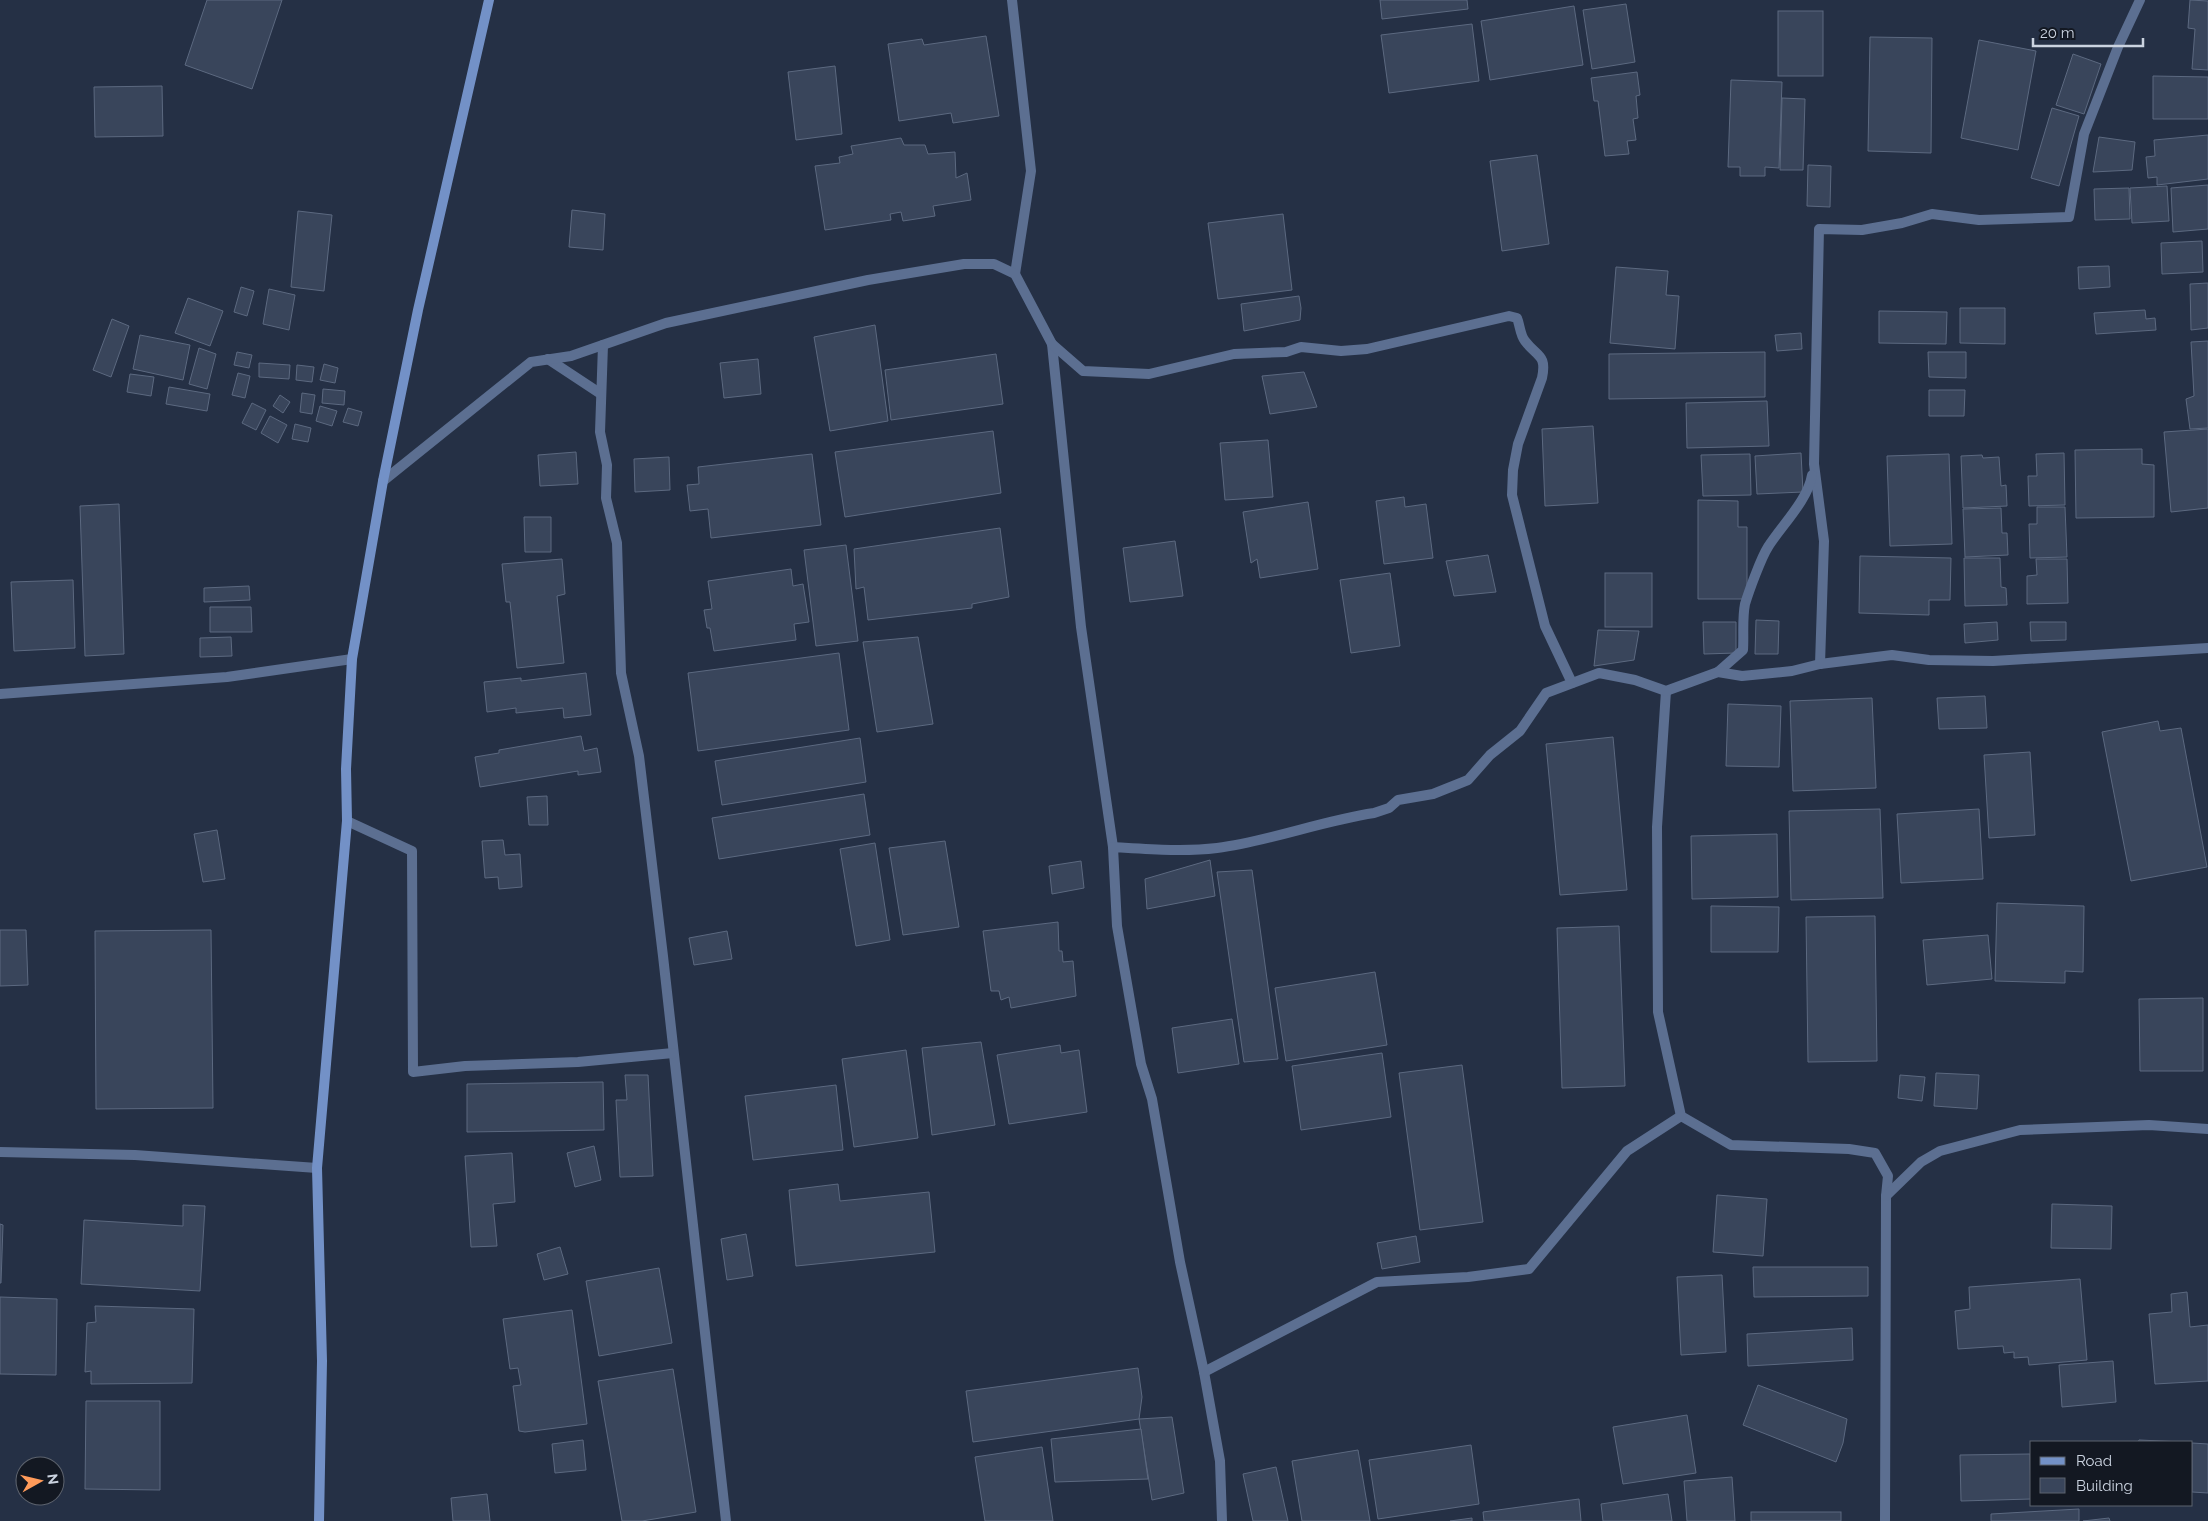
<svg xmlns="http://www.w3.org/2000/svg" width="2208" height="1521" viewBox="0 0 2208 1521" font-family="Raleway,sans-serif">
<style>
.building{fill:#39455b;stroke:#5c6980}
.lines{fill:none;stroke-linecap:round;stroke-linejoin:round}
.street{stroke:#5c6f91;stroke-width:10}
.secondary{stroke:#7391c7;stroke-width:10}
</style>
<rect width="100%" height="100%" fill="#253045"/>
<!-- building -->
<g class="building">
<polygon points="207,0 282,0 252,89 185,65"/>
<polygon points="1380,0 1467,0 1468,9 1382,19"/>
<polygon points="2190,0 2208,1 2208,70 2192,69 2195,29 2188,28"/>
<polygon points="1626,4 1635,62 1592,69 1583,10"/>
<polygon points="1574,6 1583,65 1490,80 1481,21"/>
<rect x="1778" y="11" width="45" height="65"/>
<polygon points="1472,24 1479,81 1389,93 1381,35"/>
<polygon points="986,36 999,116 953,123 951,113 899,121 888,44 922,39 924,45"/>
<polygon points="1870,37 1932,38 1931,153 1868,151"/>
<polygon points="1979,40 2036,51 2018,150 1961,138"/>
<polygon points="2073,54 2101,64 2084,114 2056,105"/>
<polygon points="835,66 842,134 796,140 788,72"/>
<polygon points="1637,72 1640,95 1636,96 1638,118 1633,119 1636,140 1627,141 1629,154 1605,156 1598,101 1594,101 1591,78"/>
<polygon points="2153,76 2208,77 2208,119 2153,119"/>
<polygon points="1731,80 1782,82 1779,168 1765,167 1765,176 1740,176 1740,167 1728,167"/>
<polygon points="162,86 163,136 95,137 94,87"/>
<polygon points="1782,98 1805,99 1803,170 1780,170"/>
<polygon points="2052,108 2079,116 2059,186 2031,178"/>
<polygon points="2208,135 2208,179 2157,185 2157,177 2148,178 2146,157 2155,156 2154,140"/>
<polygon points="2099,137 2135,142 2132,170 2093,172"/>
<polygon points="901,138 904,145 925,145 928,154 955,152 956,178 967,173 971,200 933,206 935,216 903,221 901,212 890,214 891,220 825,230 815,166 840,163 839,157 853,154 851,146"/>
<polygon points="1537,155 1549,244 1502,251 1490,161"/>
<polygon points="1808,165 1831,166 1830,207 1807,206"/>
<polygon points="2208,185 2208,229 2173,232 2171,188"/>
<polygon points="2167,186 2169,221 2132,223 2130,188"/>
<polygon points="2129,188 2130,219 2095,220 2094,189"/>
<polygon points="572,210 605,214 603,250 569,247"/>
<polygon points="298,211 332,215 324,291 291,287"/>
<polygon points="1283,214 1292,290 1218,299 1208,223"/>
<polygon points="2202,241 2203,272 2162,274 2161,243"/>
<polygon points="2109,266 2110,287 2079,289 2078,267"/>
<polygon points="1616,267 1668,271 1666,295 1679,296 1675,349 1610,343"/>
<polygon points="2208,283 2208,328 2191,330 2190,284"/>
<polygon points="241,287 254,291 247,316 234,312"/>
<polygon points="269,289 295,295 289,330 263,324"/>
<polygon points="1299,296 1301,308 1300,320 1244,331 1241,304"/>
<polygon points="188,298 223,311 210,346 175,333"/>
<polygon points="1960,308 2005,308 2005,344 1960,343"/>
<polygon points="2145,310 2146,319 2155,318 2156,330 2096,334 2094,313"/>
<polygon points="1879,311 1947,312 1946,344 1879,343"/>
<polygon points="112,319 129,326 111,377 93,370"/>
<polygon points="875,325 888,421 830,431 814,337"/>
<polygon points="1801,333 1802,349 1777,351 1775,335"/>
<polygon points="140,335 190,345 183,380 133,369"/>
<polygon points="2208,341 2208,428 2190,429 2186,399 2194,396 2191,342"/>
<polygon points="199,348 216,354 207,389 189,384"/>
<polygon points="237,352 252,355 249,368 234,365"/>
<polygon points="1765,352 1765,397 1609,399 1609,354"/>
<polygon points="1928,352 1966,352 1966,378 1929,377"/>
<polygon points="996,354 1003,404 891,420 885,370"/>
<polygon points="758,359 761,394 724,398 720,363"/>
<polygon points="259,363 290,365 289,379 259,377"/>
<polygon points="324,364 338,368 335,383 320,380"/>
<polygon points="297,365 314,367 312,382 296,380"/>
<polygon points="1304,372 1317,407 1270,414 1262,376"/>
<polygon points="238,373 250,376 245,398 232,395"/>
<polygon points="130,374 154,377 151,396 127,392"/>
<polygon points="169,387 210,394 207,411 166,404"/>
<polygon points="323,389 345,391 344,405 322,403"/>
<polygon points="1929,390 1965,390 1964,416 1929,416"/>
<polygon points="302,393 315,395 312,414 300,412"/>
<polygon points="280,395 290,402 283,413 273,406"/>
<polygon points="1767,401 1769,446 1687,448 1686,403"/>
<polygon points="252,403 266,410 256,430 242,423"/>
<polygon points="320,406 337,411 332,426 316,421"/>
<polygon points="348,408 362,412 358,426 343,422"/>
<polygon points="270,416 287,425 278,443 261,433"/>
<polygon points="295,424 311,428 308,442 292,439"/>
<polygon points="1593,426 1598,503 1545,506 1542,429"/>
<polygon points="2208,429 2208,508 2171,512 2164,432"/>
<polygon points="993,431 1001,493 845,517 835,452"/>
<polygon points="1268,440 1273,497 1225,500 1220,443"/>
<polygon points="2142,449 2142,464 2154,465 2154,517 2076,518 2075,450"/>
<polygon points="576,452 578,484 540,486 538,455"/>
<polygon points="1801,453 1803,492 1757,494 1755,456"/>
<polygon points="2064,453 2065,505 2029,506 2028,476 2037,476 2036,454"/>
<polygon points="812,454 821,525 711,538 708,509 690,511 687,485 699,484 698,467"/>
<polygon points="1750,454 1751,495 1703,496 1701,455"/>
<polygon points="1949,454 1952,544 1890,546 1887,456"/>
<polygon points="1982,455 1983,458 1999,457 2001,486 2006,485 2007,506 1963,508 1961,456"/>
<polygon points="669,457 670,490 635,492 634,459"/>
<polygon points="1404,497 1405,507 1426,504 1433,558 1384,564 1376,501"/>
<polygon points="1698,500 1738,501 1738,527 1747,527 1747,599 1698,599"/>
<polygon points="1308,502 1318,569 1260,578 1257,559 1251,563 1243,512"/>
<polygon points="119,504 124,654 85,656 80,506"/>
<polygon points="2037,507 2065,507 2067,557 2030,558 2029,524 2037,524"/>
<polygon points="2001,508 2002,533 2007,533 2008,555 1965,557 1963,509"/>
<polygon points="524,517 551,517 551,552 525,552"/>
<polygon points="1000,528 1009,597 972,604 972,608 868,620 864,587 856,589 854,549"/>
<polygon points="1175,541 1183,596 1130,602 1123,548"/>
<polygon points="846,545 858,641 816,646 804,550"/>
<polygon points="1488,555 1496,592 1454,596 1446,561"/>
<polygon points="1860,556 1951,558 1950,600 1929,600 1929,615 1859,613"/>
<polygon points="1964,558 2000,558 2001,587 2006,588 2007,605 1965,606"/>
<polygon points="562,559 565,594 557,596 564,663 517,668 510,602 506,602 502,564"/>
<polygon points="2036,559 2067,559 2068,603 2027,604 2027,576 2037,575"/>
<polygon points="791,569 793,586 803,584 809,622 794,624 796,640 714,651 710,628 707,628 704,610 712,609 708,581"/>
<polygon points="1390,573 1400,646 1351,653 1340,580"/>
<rect x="1605" y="573" width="47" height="54"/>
<polygon points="73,580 75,648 14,651 11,582"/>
<polygon points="249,586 250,600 204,602 204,588"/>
<polygon points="210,607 251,607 252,632 210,632"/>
<polygon points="1756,620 1779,621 1778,654 1755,654"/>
<polygon points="1703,622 1736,622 1736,653 1704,654"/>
<polygon points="1997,622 1998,640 1965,643 1964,624"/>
<polygon points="2030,622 2066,622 2066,640 2031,641"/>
<polygon points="1598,630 1639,631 1634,660 1594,666"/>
<polygon points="231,637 232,656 200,657 200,638"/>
<polygon points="918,637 933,724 877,732 863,642"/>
<polygon points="839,653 849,730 698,751 688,673"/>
<polygon points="586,673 591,715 564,718 563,708 516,713 516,708 487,712 484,682 521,678 521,681"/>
<polygon points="1985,696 1987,728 1939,729 1937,698"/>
<polygon points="1872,698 1876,788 1793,791 1790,701"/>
<polygon points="1728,704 1781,706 1779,767 1726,766"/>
<polygon points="2158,721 2160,731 2181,728 2207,867 2131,881 2102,732"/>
<polygon points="581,736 584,751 597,748 601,772 578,775 578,771 480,787 475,757 499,753 499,750"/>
<polygon points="1613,737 1627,890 1560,895 1546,744"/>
<polygon points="860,738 866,782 722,805 715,761"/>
<polygon points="2030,752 2035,835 1989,838 1984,755"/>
<polygon points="864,794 870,835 719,859 712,818"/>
<polygon points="547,796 548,825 529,825 527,797"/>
<polygon points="1880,809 1883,898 1791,900 1789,811"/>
<polygon points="1979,809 1983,879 1901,883 1897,814"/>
<polygon points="217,830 225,879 203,882 194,834"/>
<polygon points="1777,834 1778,897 1692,899 1691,836"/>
<polygon points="503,840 505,855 520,854 522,887 499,889 498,877 485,878 482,841"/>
<polygon points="945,841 959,927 903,935 889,848"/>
<polygon points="875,843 890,940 856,946 840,849"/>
<polygon points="1210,860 1215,896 1147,909 1145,879"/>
<polygon points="1081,861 1084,888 1052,894 1049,866"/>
<polygon points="1252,870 1278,1059 1244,1062 1217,872"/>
<polygon points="1997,903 2084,906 2083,972 2065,971 2065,983 1995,981"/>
<polygon points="1711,906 1779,907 1778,952 1711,952"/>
<polygon points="1875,916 1877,1061 1808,1062 1806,917"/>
<polygon points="1058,922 1059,951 1062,951 1063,962 1073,961 1076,996 1011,1008 1009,997 1001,1000 999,991 991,991 983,931"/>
<polygon points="1619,926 1625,1086 1562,1088 1557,928"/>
<polygon points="0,930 26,930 28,985 0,986"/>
<polygon points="211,930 213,1108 96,1109 95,931"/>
<polygon points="727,931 732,959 694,965 689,938"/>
<polygon points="1988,935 1992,979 1927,985 1923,940"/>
<polygon points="1375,972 1387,1045 1286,1061 1275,988"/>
<polygon points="2203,998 2203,1071 2140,1071 2139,999"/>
<polygon points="1232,1019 1239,1064 1178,1073 1172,1028"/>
<polygon points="981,1042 995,1125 932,1135 922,1048"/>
<polygon points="1060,1045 1061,1053 1079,1050 1087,1112 1009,1124 997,1055"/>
<polygon points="906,1050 918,1138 854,1147 842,1059"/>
<polygon points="1382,1053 1391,1117 1301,1130 1292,1066"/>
<polygon points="1462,1065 1483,1222 1420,1230 1399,1073"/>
<polygon points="1936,1073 1979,1075 1977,1109 1934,1106"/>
<polygon points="625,1075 648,1075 653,1176 620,1177 616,1100 627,1100"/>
<polygon points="1900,1075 1925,1077 1922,1101 1898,1098"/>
<polygon points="603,1082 604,1130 467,1132 467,1084"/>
<polygon points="836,1085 843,1150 753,1160 745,1096"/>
<polygon points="594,1146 601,1180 575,1187 567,1153"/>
<polygon points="512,1153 515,1202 493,1204 497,1246 471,1247 465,1156"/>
<polygon points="838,1184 840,1201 929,1192 935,1252 796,1266 789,1190"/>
<polygon points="1717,1195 1767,1199 1763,1256 1713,1252"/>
<polygon points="2052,1204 2112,1206 2111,1249 2051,1248"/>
<polygon points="183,1205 205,1206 200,1291 81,1284 84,1220 183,1226"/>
<polygon points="0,1224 3,1225 1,1283 0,1283"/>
<polygon points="746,1234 753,1276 727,1280 721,1239"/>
<polygon points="1416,1236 1420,1262 1382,1269 1377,1243"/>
<polygon points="560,1247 568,1274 544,1280 537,1254"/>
<polygon points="1753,1267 1868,1267 1868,1296 1754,1297"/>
<polygon points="659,1268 672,1343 599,1356 586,1281"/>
<polygon points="1722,1275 1726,1352 1681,1355 1677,1277"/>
<polygon points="2080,1279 2087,1360 2029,1365 2028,1357 2014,1358 2014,1352 2004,1353 2003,1346 1958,1349 1955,1311 1970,1309 1969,1287"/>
<polygon points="2187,1292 2190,1327 2208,1325 2208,1381 2155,1384 2149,1314 2172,1312 2171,1294"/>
<polygon points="0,1297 57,1299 56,1375 0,1374"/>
<polygon points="95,1306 194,1309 192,1383 91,1384 91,1371 85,1372 87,1323 96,1322"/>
<polygon points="572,1310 587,1424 525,1432 519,1431 513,1386 521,1385 518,1368 510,1369 503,1319"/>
<polygon points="1852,1328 1853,1360 1748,1366 1747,1334"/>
<polygon points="2113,1361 2116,1402 2062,1407 2059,1365"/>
<polygon points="1138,1368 1142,1397 1139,1419 973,1442 966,1391"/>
<polygon points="673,1369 696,1512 642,1521 622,1521 598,1381"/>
<polygon points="1758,1385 1847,1419 1843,1443 1836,1462 1743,1425"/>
<polygon points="86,1401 160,1401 160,1490 85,1489"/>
<polygon points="1687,1415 1696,1473 1623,1484 1613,1427"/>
<polygon points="1172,1417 1184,1493 1152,1500 1139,1419"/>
<polygon points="1141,1429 1148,1479 1055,1482 1051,1439"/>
<polygon points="583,1440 586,1470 555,1473 552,1444"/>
<polygon points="2139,1440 2183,1442 2138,1442"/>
<polygon points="2192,1443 2208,1444 2208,1493 2192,1492"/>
<polygon points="1471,1445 1479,1504 1378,1519 1369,1460"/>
<polygon points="1042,1447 1053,1521 985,1521 975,1457"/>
<polygon points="1358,1450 1370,1521 1302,1521 1292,1461"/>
<polygon points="2030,1454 2031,1499 1961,1501 1960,1455"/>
<polygon points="1276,1467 1288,1521 1253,1521 1243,1474"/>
<polygon points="1732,1477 1735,1521 1687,1521 1684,1481"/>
<polygon points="487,1494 490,1521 453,1521 451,1498"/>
<polygon points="1668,1494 1672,1521 1603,1521 1601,1504"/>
<polygon points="1579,1499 1581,1521 1484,1521 1483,1512"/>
<polygon points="2079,1509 2079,1521 1991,1521 1991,1514"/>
<rect x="1751" y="1512" width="90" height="9"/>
<polygon points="1472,1518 1472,1521 1450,1521"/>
<polygon points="2109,1518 2110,1521 2083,1521"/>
</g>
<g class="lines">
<!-- street -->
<g class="street">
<polyline points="1012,0 1031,171 1015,274"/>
<polyline points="1052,344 1081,627 1113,847"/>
<polyline points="603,345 600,432 607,465 606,498 617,543 621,673 639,756 663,956 726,1521"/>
<polyline points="548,359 601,394"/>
<path d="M 383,481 L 531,362 L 571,356 L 666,323 L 868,280 L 964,264 L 994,264 L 1015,274 L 1052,344 L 1083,371 L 1149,374 L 1234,354 L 1286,352 L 1301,347 L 1341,351 L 1367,349 L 1509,316 L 1517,318 C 1520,325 1520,335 1525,341 C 1537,357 1547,354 1542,378 L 1518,444 L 1513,470 L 1512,495 L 1545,626 L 1572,683"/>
<polyline points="1820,664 1824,541 1814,464 1819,229 1862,230 1902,223 1932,214 1979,220 2069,217 2084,134 2118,47 2140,0"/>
<path d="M 1718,672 L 1743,650 C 1744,636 1742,619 1745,604 C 1749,591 1761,558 1768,547 C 1782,525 1808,500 1812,475"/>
<polyline points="1666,691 1657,827 1658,1012 1681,1116 1731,1145 1849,1149 1875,1153 1888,1176 1886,1196 1885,1521"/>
<polyline points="0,694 227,677 352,659"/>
<polyline points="347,821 412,851 413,1072 465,1066 578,1062 673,1053"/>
<polyline points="0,1152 135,1155 317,1168"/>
<polyline points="1886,1196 1921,1162 1940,1151 2020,1130 2149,1125 2208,1129"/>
<polyline points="1204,1372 1377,1282 1468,1277 1529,1269 1627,1151 1681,1116"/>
<path d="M 1222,1521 L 1220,1461 L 1204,1372 L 1180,1262 L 1152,1099 L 1141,1064 L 1117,926 L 1113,847 C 1147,849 1183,852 1217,848 C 1270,841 1321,821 1374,813 L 1389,808 L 1398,800 L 1433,794 L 1468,780 L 1490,755 L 1520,731 L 1546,693 L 1599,673 L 1635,680 L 1666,691 L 1718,672 L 1742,676 L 1792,671 L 1820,664 L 1892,655 L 1929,660 L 1993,661 L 2208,648"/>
</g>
<!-- secondary -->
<polyline class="secondary" points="319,1521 322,1361 317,1168 347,821 346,769 352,659 383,481 418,310 489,0"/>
</g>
<!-- legend -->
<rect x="2030" y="1441" width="162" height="65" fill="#131822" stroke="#5d636e"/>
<rect x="2040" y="1457" width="25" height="8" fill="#7391c7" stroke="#5d636e"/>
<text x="2076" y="1466" font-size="15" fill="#cbd3e0">Road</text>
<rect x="2040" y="1478" width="25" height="15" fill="#39455b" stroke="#5d636e"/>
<text x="2076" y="1491" font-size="15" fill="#cbd3e0">Building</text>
<!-- north arrow -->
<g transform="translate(40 1481) rotate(82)"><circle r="24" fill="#131822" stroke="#5d636e"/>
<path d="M0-4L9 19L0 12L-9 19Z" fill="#ff9b5a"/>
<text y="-8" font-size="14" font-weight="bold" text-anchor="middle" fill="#cbd3e0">N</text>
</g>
<!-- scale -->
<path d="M2033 38v8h110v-8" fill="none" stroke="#cbd3e0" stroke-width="2.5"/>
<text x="2040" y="38" font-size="15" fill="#cbd3e0" stroke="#131822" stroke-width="4" paint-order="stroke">20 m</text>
</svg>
